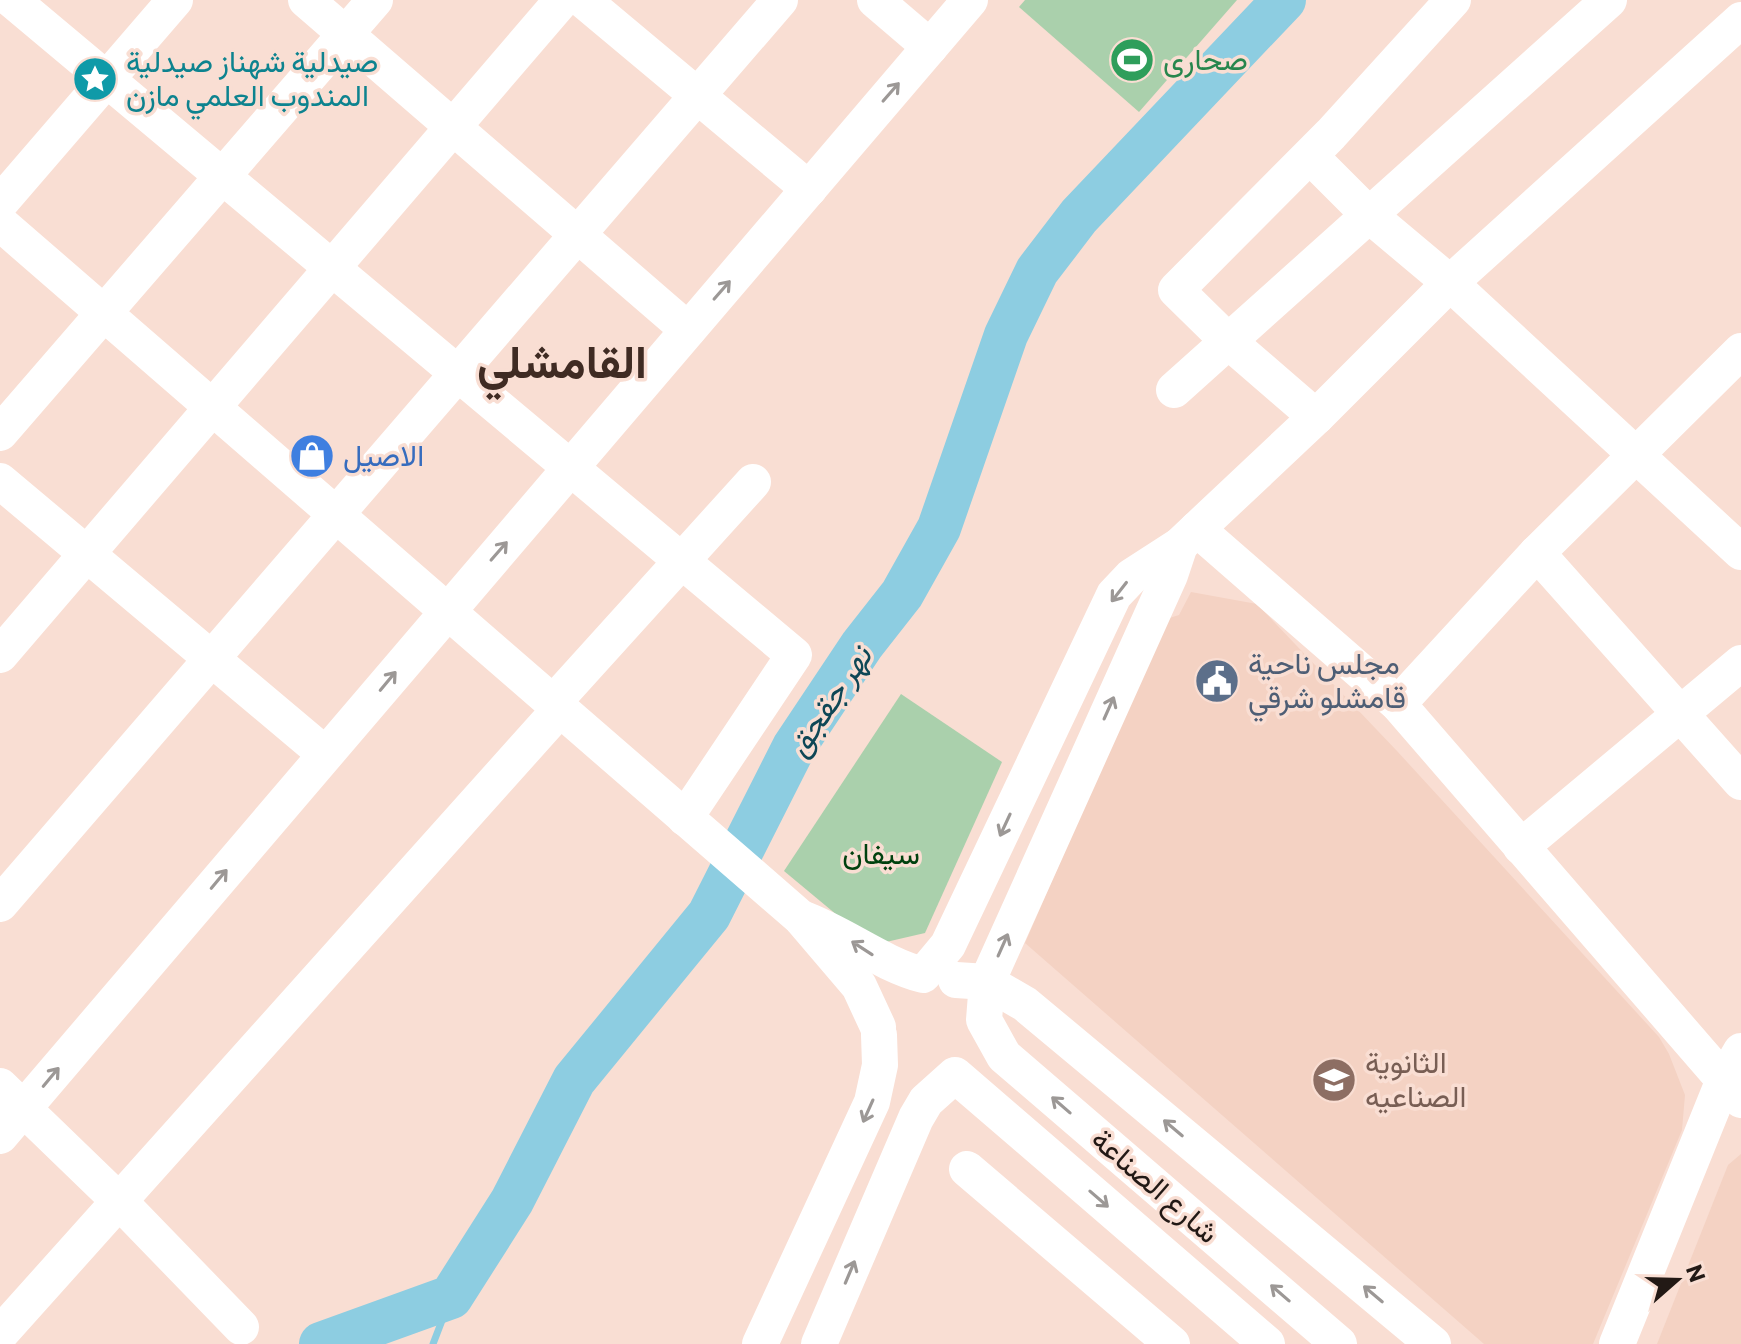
<svg xmlns="http://www.w3.org/2000/svg" width="1741" height="1344" viewBox="0 0 1741 1344" font-family="Commissioner,Vazirmatn,sans-serif">
<style>
.built{fill:#f4d2c3}
.green{fill:#aad0ac}
.lines{fill:none;stroke-linecap:round;stroke-linejoin:round}
.stream{stroke:#8dcde1;stroke-width:7}
.river{stroke:#8dcde1;stroke-width:44}
.minor{stroke:#fff;stroke-width:36}
.oneway{stroke:#9c9896}
.labels{text-anchor:middle;stroke-width:7;stroke-linejoin:round;paint-order:stroke}
.leisure-label{font-size:30px;fill:#27864d;stroke:#f9ded3;text-anchor:start}
.culture-label{font-size:30px;fill:#0d838f;stroke:#f9ded3;text-anchor:start}
.shop-label{font-size:30px;fill:#366cbe;stroke:#f9ded3;text-anchor:start}
.service-label{font-size:30px;fill:#4e5e75;stroke:#f9ded3;text-anchor:start}
.park-label{font-size:30px;fill:#00410e;stroke:#f9ded3}
.education-label{font-size:30px;fill:#785e54;stroke:#f9ded3;text-anchor:start}
.street-label{font-size:30px;fill:#221915;stroke:#f9ded3}
.water-label{font-size:32px;font-style:italic;fill:#0e4756;stroke:#f9ded3}
.town-label{font-size:46px;font-weight:bold;fill:#3f2b23;stroke:#f9ded3}
</style>
<rect width="100%" height="100%" fill="#f9ded3"/>
<!-- built -->
<g class="built">
<polygon points="1191,592 1257,604 1397,751 1659,1037 1669,1054 1685,1095 1682,1130 1593,1344 1484,1344 1025,943 1166,619 1179,615"/>
<polygon points="1741,1154 1741,1344 1657,1344 1728,1165"/>
</g>
<!-- green -->
<g class="green">
<polygon points="1025,0 1237,0 1139,112 1019,7"/>
<polygon points="901,694 1002,762 925,933 873,945 784,871"/>
</g>
<g class="lines">
<!-- stream -->
<polyline class="stream" points="433,1344 451,1297"/>
<!-- river -->
<polyline class="river" points="321,1344 451,1297 512,1201 574,1080 709,915 794,747 862,645 902,594 939,528 1006,335 1037,271 1079,216 1284,0"/>
<!-- minor -->
<g class="minor">
<polyline points="12,0 794,655 685,818"/>
<polyline points="306,0 688,330"/>
<polyline points="583,0 809,189"/>
<polyline points="875,0 930,47"/>
<polyline points="1310,156 1369,215 1450,283 1741,552"/>
<polyline points="0,203 175,0"/>
<polyline points="0,223 801,918 859,986 878,1027"/>
<polyline points="1174,390 1609,0"/>
<polyline points="1316,417 1228,341 1176,290 1331,134 1453,0"/>
<polyline points="0,433 375,0"/>
<polyline points="0,481 325,754"/>
<polyline points="1197,529 1398,704 1741,1100"/>
<polyline points="1180,545 1170,575 987,982 984,1020 1004,1056 1339,1344"/>
<polyline points="1537,553 1741,782"/>
<polyline points="0,655 562,0"/>
<polyline points="553,703 753,482"/>
<polyline points="1398,704 1537,553 1741,351"/>
<polyline points="1521,847 1741,663"/>
<polyline points="0,904 780,0"/>
<path d="M 801,918 C 845,934 879,963 923,975 L 948,945 L 1114,595 L 1132,576 L 1180,545 L 1316,417 L 1450,283 L 1741,20"/>
<polyline points="956,980 987,982 1025,1004 1433,1344"/>
<polyline points="0,1086 118,1200 241,1327"/>
<polyline points="0,1136 970,0"/>
<polyline points="967,1169 1172,1344"/>
<polyline points="0,1334 560,709"/>
<polyline points="760,1344 872,1102 880,1065 879,1035"/>
<polyline points="819,1344 916,1118 926,1101 955,1075 1267,1344"/>
<polyline points="1617,1344 1723,1082 1741,1051"/>
</g>
</g>
<!-- one-way arrows -->
<defs><path id="oneway-shaft" d="M-6 0H5M1.5-3L5.5 0L1.5 3" fill="none" stroke-width="1.6" stroke-linecap="round" stroke-linejoin="round" transform="scale(2)"/></defs>
<g class="oneway">
<use href="#oneway-shaft" transform="translate(891 92) rotate(-49)"/>
<use href="#oneway-shaft" transform="translate(722 290) rotate(-49)"/>
<use href="#oneway-shaft" transform="translate(499 551) rotate(-49)"/>
<use href="#oneway-shaft" transform="translate(1119 592) rotate(128)"/>
<use href="#oneway-shaft" transform="translate(388 681) rotate(-50)"/>
<use href="#oneway-shaft" transform="translate(1109 708) rotate(-66)"/>
<use href="#oneway-shaft" transform="translate(1005 825) rotate(115)"/>
<use href="#oneway-shaft" transform="translate(219 879) rotate(-50)"/>
<use href="#oneway-shaft" transform="translate(1003 945) rotate(-66)"/>
<use href="#oneway-shaft" transform="translate(862 948) rotate(-147)"/>
<use href="#oneway-shaft" transform="translate(51 1077) rotate(-50)"/>
<use href="#oneway-shaft" transform="translate(1061 1105) rotate(-139)"/>
<use href="#oneway-shaft" transform="translate(868 1111) rotate(114)"/>
<use href="#oneway-shaft" transform="translate(1173 1128) rotate(-140)"/>
<use href="#oneway-shaft" transform="translate(1099 1199) rotate(41)"/>
<use href="#oneway-shaft" transform="translate(850 1272) rotate(-67)"/>
<use href="#oneway-shaft" transform="translate(1280 1293) rotate(-139)"/>
<use href="#oneway-shaft" transform="translate(1373 1294) rotate(-140)"/>
</g>
<!-- icons -->
<defs>
<g id="stadium-disc" transform="scale(2.3)"><circle r="9.5" fill="#2e9e5b" stroke="#f9ded3"/><path d="M0-5a6.5 5 0 1 0 0 10a6.5 5 0 1 0 0-10ZM-3.5-1.8h7v3.6h-7Z" fill="#fff"/></g>
<g id="sight-disc" transform="scale(2.3)"><circle r="9.5" fill="#0f9aa8" stroke="#f9ded3"/><path d="M0-6L1.8-2.2L6-1.7L2.9 1.2L3.7 5.4L0 3.3L-3.7 5.4L-2.9 1.2L-6-1.7L-1.8-2.2Z" fill="#fff"/></g>
<g id="shop-disc" transform="scale(2.3)"><circle r="9.5" fill="#3f7fe0" stroke="#f9ded3"/><path d="M-5-2.5h2.3a2.7 3.5 0 0 1 5.4 0H5L5.5 6h-11ZM-1.5-2.5h3a1.5 2.3 0 0 0-3 0Z" fill="#fff"/></g>
<g id="civic-disc" transform="scale(2.3)"><circle r="9.5" fill="#5c6f8a" stroke="#f9ded3"/><path d="M-.6-6.5H3V-4.5H.6V-3L4-1V1h2V6H-6V1h2V-1L-.6-3ZM-1.2 2.5V6h2.4V2.5Z" fill="#fff"/></g>
<g id="school-disc" transform="scale(2.3)"><circle r="9.5" fill="#8d6e63" stroke="#f9ded3"/><path d="M0-5L7-2L0 1L-7-2ZM-4 1L0 2.5L4 1V4Q0 6-4 4Z" fill="#fff"/></g>
</defs>
<g fill-rule="evenodd">
<use href="#stadium-disc" x="1132" y="60"/>
<use href="#sight-disc" x="95" y="79"/>
<use href="#shop-disc" x="312" y="456"/>
<use href="#civic-disc" x="1217" y="681"/>
<use href="#school-disc" x="1334" y="1080"/>
</g>
<g class="labels">
<!-- leisure labels -->
<g class="leisure-label">
<text x="1163" y="70">صحارى</text>
</g>
<!-- culture labels -->
<g class="culture-label">
<text x="126" y="72">صيدلية شهناز صيدلية<tspan x="126" dy="34">المندوب العلمي مازن</tspan></text>
</g>
<!-- shop labels -->
<g class="shop-label">
<text x="343" y="466">الاصيل</text>
</g>
<!-- service labels -->
<g class="service-label">
<text x="1248" y="674">مجلس ناحية<tspan x="1248" dy="34">قامشلو شرقي</tspan></text>
</g>
<!-- park labels -->
<g class="park-label">
<text x="881" y="864">سيفان</text>
</g>
<!-- education labels -->
<g class="education-label">
<text x="1365" y="1073">الثانوية<tspan x="1365" dy="34">الصناعيه</tspan></text>
</g>
<!-- street labels -->
<g class="street-label">
<text transform="translate(1155 1186) rotate(41)" y="10">شارع الصناعة</text>
</g>
<!-- water labels -->
<g class="water-label">
<text transform="translate(829 701) rotate(-56)" y="11">نهر جقجق</text>
</g>
<!-- town labels -->
<g class="town-label">
<text x="562" y="378">القامشلي</text>
</g>
</g>
<!-- north arrow -->
<g transform="translate(1677 1280) rotate(70)" stroke="#f9ded3" stroke-width="6" paint-order="stroke">
<path d="M0-6L14 30L0 20L-14 30Z" fill="#221915"/>
<text y="-12" font-size="22" font-weight="bold" text-anchor="middle" fill="#221915">N</text>
</g>
</svg>
